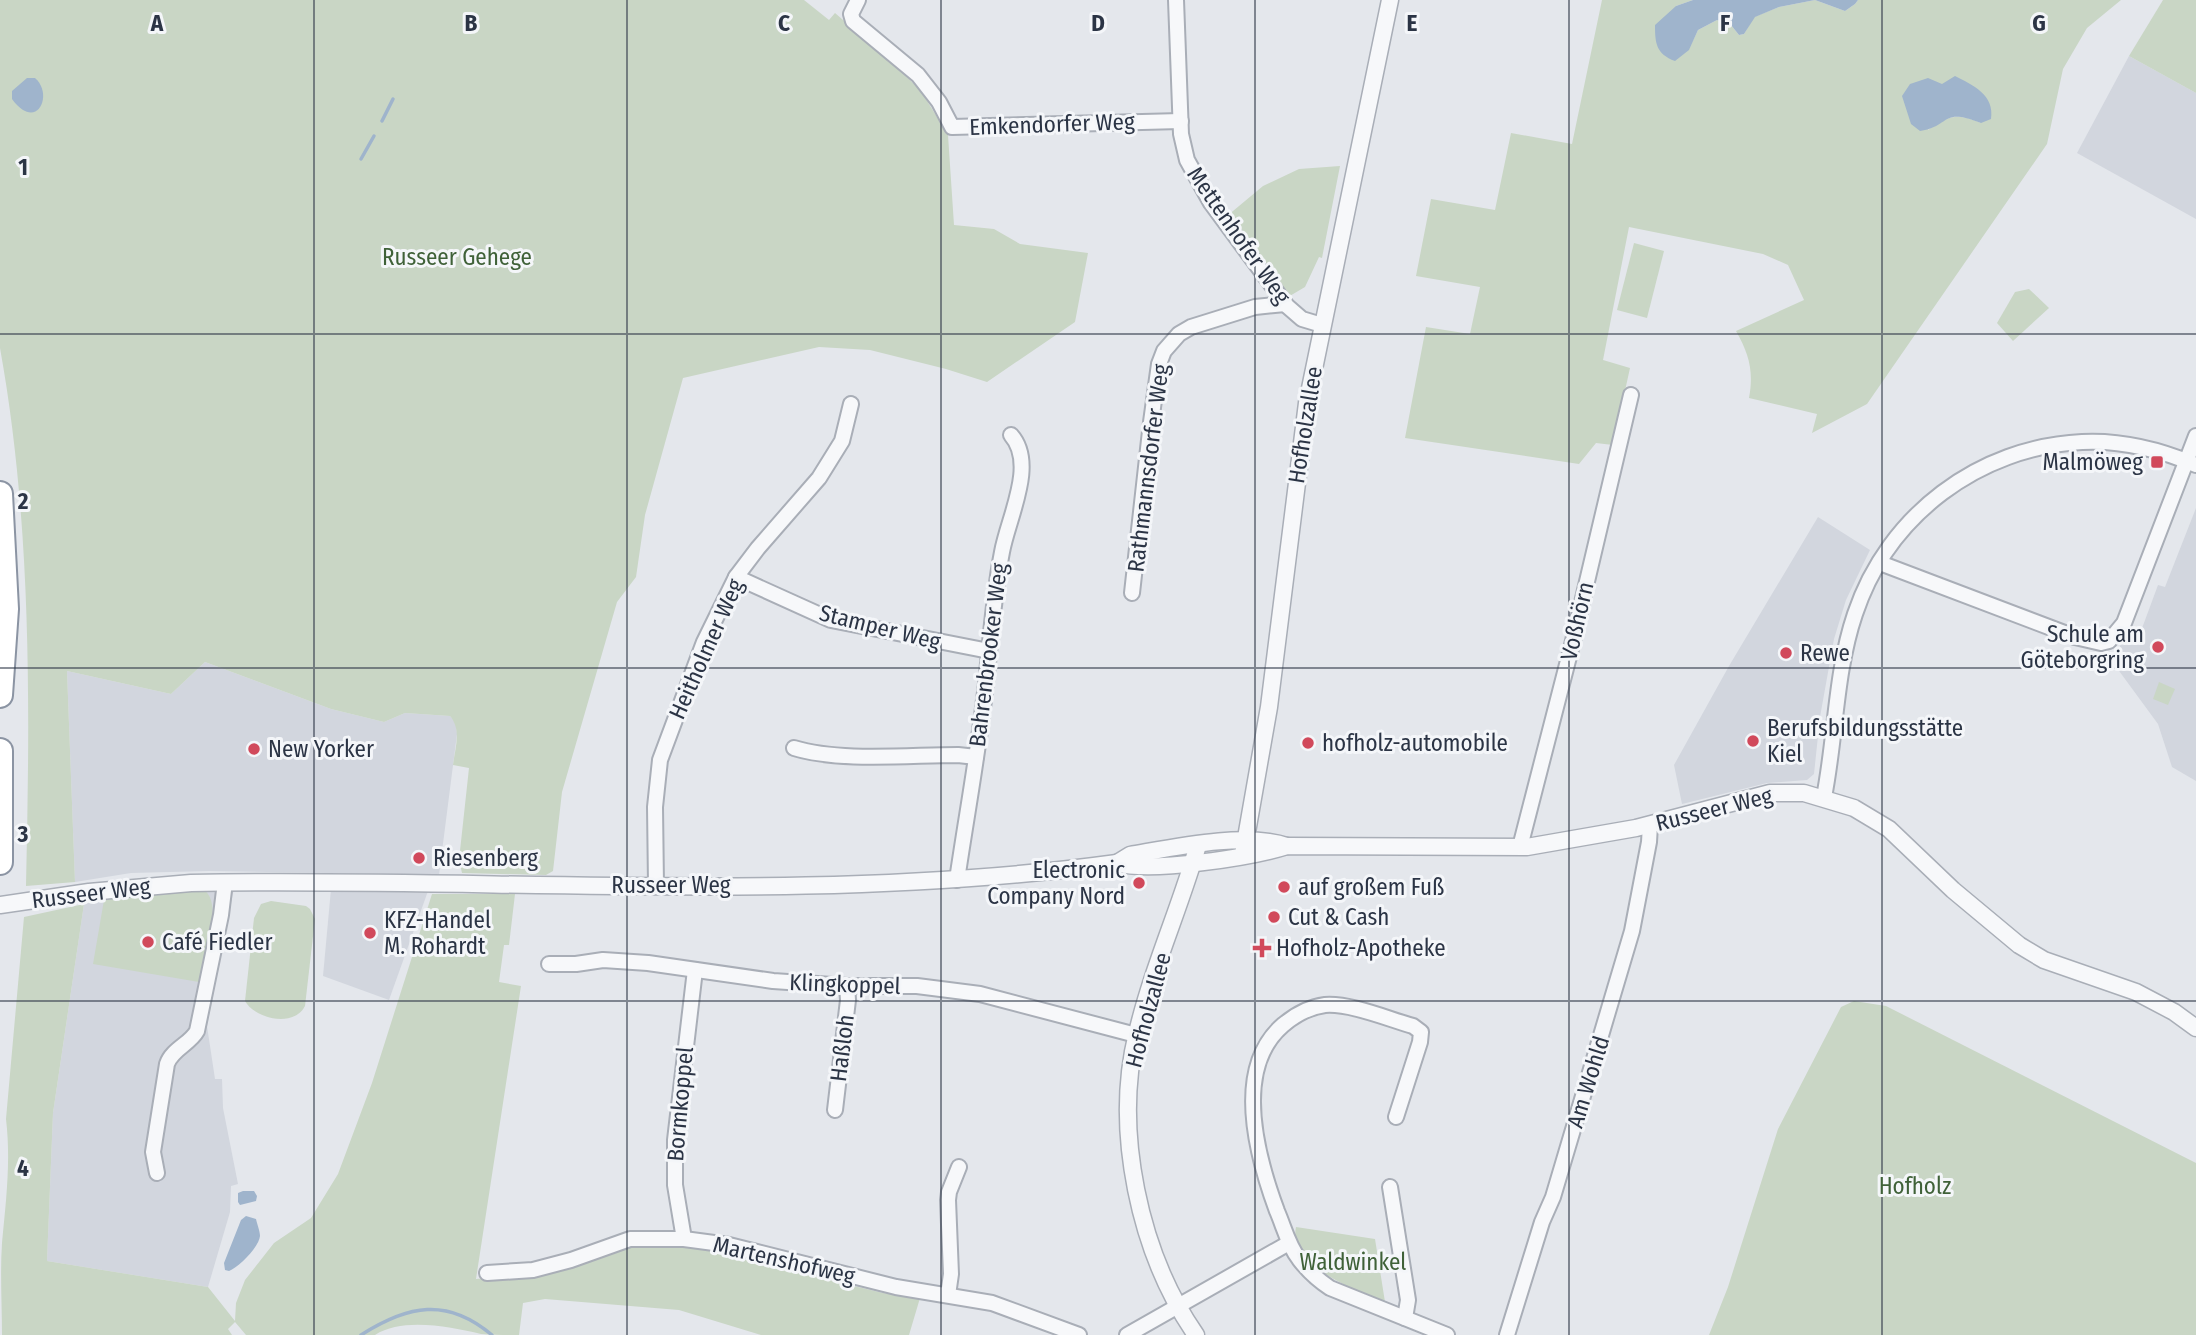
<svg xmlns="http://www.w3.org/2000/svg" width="2196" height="1335" viewBox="0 0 2196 1335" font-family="'Fira Sans Condensed',sans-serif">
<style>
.built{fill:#d2d6de}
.green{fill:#c9d6c5;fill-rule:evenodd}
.water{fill:#9fb4cc}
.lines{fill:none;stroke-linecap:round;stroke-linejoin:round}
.stream{stroke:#9fb4cc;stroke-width:3.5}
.minor-casing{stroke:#a9aeb7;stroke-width:18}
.tertiary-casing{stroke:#a9aeb7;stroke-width:19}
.motorway-casing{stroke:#8b94a3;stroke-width:28}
.minor{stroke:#f7f8fa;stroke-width:14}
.tertiary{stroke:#f7f8fa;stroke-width:16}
.motorway{stroke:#fff;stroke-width:24}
.grid{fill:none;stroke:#2b3445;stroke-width:2;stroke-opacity:0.55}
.poi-dot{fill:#d1495b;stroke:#f4f6f9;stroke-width:2.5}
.labels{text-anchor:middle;stroke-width:6;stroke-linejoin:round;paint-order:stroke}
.street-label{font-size:23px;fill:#2b3445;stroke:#f4f6f9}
.park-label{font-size:23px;fill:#3f6138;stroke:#f4f6f9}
.poi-label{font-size:23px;fill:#2b3445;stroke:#f4f6f9;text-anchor:start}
.grid-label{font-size:23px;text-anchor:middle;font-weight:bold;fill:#2b3445;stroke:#f4f6f9;stroke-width:6;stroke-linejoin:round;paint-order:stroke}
</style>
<rect width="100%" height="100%" fill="#e4e7ec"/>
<!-- built -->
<g class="built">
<polygon points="2129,56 2196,93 2196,219 2077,153"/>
<polygon points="2196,508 2196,781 2172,767 2158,724 2114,664 2127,626 2141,631 2158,585 2165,587"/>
<polygon points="1818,517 1870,550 1846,600 1834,639 1820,717 1814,774 1807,780 1767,783 1682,804 1674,765 1729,666"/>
<polygon points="205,662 331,709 384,722 405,713 450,716 456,723 457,734 439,875 209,871 131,873 75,882 67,671 171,694"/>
<polygon points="234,888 207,1026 215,1079 222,1079 223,1108 238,1184 231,1186 230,1212 208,1287 47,1261 53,1113 84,904 130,894"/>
<polygon points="331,889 428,891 389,1000 323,976"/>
</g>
<!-- green -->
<g class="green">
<path d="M 0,0 L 804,0 L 829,20 L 835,13 L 896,66 L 921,91 L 948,135 L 954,225 L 994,229 L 1020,244 L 1088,253 L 1075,322 L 987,382 L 946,369 L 870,350 L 819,347 L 683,378 L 645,515 L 636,577 L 617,602 L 562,792 L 553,871 L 546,875 L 462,873 L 459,860 L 469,768 L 453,765 C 455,748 462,730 450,716 L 405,713 L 384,722 L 331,709 L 205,662 L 171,694 L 67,671 L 75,882 L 26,886 C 30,707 32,525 0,348 Z"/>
<path d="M 1602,0 L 1693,0 L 1676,6 L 1689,49 L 1698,30 L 1717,20 L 1731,25 L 1739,35 L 1744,34 L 1754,17 L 1779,7 L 1815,0 L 1845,11 L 1855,4 L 1858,0 L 2121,0 L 2087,28 L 2063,69 L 2047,144 L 1867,404 L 1812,433 L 1817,414 L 1749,398 C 1754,371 1749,354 1736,331 L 1804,300 L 1788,265 L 1763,254 L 1629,227 L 1603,360 L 1630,368 L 1613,445 L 1596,443 L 1579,464 L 1405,438 L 1426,327 L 1470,334 L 1480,287 L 1416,276 L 1431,199 L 1495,210 L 1511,133 L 1572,144 ZM 1942,84 L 1981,123 C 1957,113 1950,115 1928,130 Z"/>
<polygon points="2163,0 2196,0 2196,93 2129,56"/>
<polygon points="1340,166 1322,258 1319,257 1305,287 1288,297 1227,216 1263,186 1299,169"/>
<polygon points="1634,243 1664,251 1647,318 1617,310"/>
<polygon points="2029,289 2049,308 2013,341 1997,323 2015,292"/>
<polygon points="2159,682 2175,689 2168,705 2153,699"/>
<path d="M 204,890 C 224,904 204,960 199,982 L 93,964 L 104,900 L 130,894 Z"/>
<path d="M 432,894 L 515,894 L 509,945 L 504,945 L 499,982 L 521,986 L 476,1279 L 547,1272 L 576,1265 L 635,1245 L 666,1245 L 696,1248 L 883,1293 L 920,1298 L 909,1335 L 761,1335 L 679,1310 L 545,1299 L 523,1303 L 519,1335 C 507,1335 493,1335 481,1334 C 450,1327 403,1317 375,1335 L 246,1335 L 235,1322 L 228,1329 L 232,1335 L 2,1335 C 2,1305 0,1273 2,1243 C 6,1201 11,1161 6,1119 L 24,917 L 84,904 L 53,1113 L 47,1261 L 208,1287 L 235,1321 L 236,1303 L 245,1280 L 274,1243 L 311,1218 L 338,1174 L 372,1083 Z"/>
<path d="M 271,901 L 306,906 L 310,909 L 315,919 L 305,1006 C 294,1028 255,1019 245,1001 L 254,918 L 261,904 Z"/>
<polygon points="1854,1001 1886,1006 2196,1163 2196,1335 1709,1335 1728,1287 1778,1129 1841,1007"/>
<path d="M 1296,1227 L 1375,1239 L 1385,1302 C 1358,1291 1287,1266 1296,1227 Z"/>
</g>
<!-- water -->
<g class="water">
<path d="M 1693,0 L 1815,0 L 1779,7 L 1755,17 L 1744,34 L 1739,35 L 1731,25 L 1717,20 L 1698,30 L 1689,50 L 1675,61 C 1656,54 1655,43 1655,25 L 1676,6 Z"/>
<polygon points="1815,0 1858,0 1855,4 1845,11"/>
<path d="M 1955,76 C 1973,85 1995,95 1991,119 L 1981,123 C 1941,107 1951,126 1920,131 L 1911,124 L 1902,96 L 1910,84 L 1928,78 L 1942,84 Z"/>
<path d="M 27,78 L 35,78 C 54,94 37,133 12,99 L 12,91 Z"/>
<polygon points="243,1191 254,1191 257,1196 256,1201 240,1205 238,1202 238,1193"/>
<path d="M 246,1216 L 256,1219 C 257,1224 260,1231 260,1236 C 259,1247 239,1267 229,1271 L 225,1270 L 224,1263 L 241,1220 Z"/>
</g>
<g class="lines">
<!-- stream -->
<g class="stream">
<polyline points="382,121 393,99"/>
<polyline points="361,159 374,136"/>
<path d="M 361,1335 C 408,1305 447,1297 492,1335"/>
</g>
<!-- minor casing -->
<g class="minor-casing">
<g id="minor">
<polyline points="858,0 851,14 853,21 918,75 939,102 952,127 1181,121"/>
<polyline points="1176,0 1181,134 1187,160 1211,203 1287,306 1302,319 1322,325"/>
<polyline points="1880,563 2075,637 2101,643 2109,641 2124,623 2196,436"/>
<polyline points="736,577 831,620 989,651"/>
<polyline points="1132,593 1151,422 1159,364 1164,351 1179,334 1191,327 1255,307 1285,304"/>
<path d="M 794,748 C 839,762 909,755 958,755 L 976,757"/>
<path d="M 1824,797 C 1836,737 1835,673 1855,614 C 1888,515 1979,447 2082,442 C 2121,440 2161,450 2196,465"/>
<polyline points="1520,847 1572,645 1631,395"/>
<path d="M 957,880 C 967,812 980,743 987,674 C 991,633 994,593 1002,552 C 1008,518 1037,464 1011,435"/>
<polyline points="656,885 655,807 660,760 704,642 736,577 758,548 819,478 842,441 851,404"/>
<polyline points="549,964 576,964 603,960 648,963 773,981 847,986 917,986 980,994 1136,1035"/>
<polyline points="835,1110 848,1000 847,986"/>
<path d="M 1396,1117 L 1420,1042 L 1421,1032 L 1413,1026 C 1388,1019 1350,1003 1325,1005 C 1309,1007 1295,1015 1283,1025 C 1232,1069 1257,1157 1277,1211 C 1284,1227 1288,1245 1299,1259 C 1308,1271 1318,1280 1330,1288 L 1447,1335"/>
<path d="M 157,1173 L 153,1152 L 167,1064 C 172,1049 190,1044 197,1031 L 221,915 L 225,882"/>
<polyline points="1390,1187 1408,1300 1405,1318"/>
<polyline points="684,1239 675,1185 675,1140 695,970"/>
<polyline points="487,1273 533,1270 571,1260 630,1239 684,1239 729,1245 896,1287 992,1303 1079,1335"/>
<polyline points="948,1295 951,1274 948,1200 949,1192 959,1167"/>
<polyline points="1127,1335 1289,1243"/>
<polyline points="1507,1335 1542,1222 1553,1197 1632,931 1649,842 1650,825"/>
</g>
</g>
<!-- tertiary casing -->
<g class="tertiary-casing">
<g id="tertiary">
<polyline points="1243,855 1269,707 1307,403 1390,0"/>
<path d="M 1117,863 L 1130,855 C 1176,847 1244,832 1287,846"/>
<path d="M 0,905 L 89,892 L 191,883 C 499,877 810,905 1117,863 C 1151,873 1252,857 1287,846 L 1527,847 L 1636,828 L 1770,793 L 1804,793 L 1854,808 L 1889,829 L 1953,890 L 2019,945 L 2044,960 L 2136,992 L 2174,1012 L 2196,1028"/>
<path d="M 1196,1335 C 1139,1253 1113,1130 1137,1033 C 1152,969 1180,908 1198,845"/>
</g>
</g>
<!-- motorway casing -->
<g class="motorway-casing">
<g id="motorway">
<polyline points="0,494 6,609 0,695"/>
<polyline points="0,751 0,862"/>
</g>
</g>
<!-- minor -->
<use href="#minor" class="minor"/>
<!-- tertiary -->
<use href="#tertiary" class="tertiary"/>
<!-- motorway -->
<use href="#motorway" class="motorway"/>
</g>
<!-- grid -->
<path class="grid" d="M 314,0 L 314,1335M 627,0 L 627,1335M 941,0 L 941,1335M 1255,0 L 1255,1335M 1569,0 L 1569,1335M 1882,0 L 1882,1335M 0,334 L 2196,334M 0,668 L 2196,668M 0,1001 L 2196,1001"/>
<!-- markers -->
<g class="poi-dot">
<rect x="2150" y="455" width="14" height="14" rx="3.5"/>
<circle cx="2158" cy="647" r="7"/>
<circle cx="1786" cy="653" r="7"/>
<circle cx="1753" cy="741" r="7"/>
<circle cx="1308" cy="743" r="7"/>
<circle cx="254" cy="749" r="7"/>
<circle cx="419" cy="858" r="7"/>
<circle cx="1139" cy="883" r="7"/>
<circle cx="1284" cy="887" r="7"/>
<circle cx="1274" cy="917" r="7"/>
<circle cx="370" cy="933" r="7"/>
<circle cx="148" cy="942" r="7"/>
<path d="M1258.5 937.5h7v7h7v7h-7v7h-7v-7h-7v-7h7z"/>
</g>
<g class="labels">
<!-- street labels -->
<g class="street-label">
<text transform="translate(1052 124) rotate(-2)" y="8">Emkendorfer Weg</text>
<text transform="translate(1239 235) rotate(55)" y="8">Mettenhofer Weg</text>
<text transform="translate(1305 425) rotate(-81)" y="8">Hofholzallee</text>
<text transform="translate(1148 468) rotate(-83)" y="8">Rathmannsdorfer Weg</text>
<text transform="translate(1577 621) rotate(-77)" y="8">Voßhörn</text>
<text transform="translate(880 627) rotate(14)" y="8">Stamper Weg</text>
<text transform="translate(706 649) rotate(-66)" y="8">Heitholmer Weg</text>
<text transform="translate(988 655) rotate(-83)" y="8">Bahrenbrooker Weg</text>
<text transform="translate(1714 809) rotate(-14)" y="8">Russeer Weg</text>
<text x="671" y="893">Russeer Weg</text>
<text transform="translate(91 893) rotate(-7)" y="8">Russeer Weg</text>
<text transform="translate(845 984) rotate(2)" y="8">Klingkoppel</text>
<text transform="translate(1148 1010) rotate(-75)" y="8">Hofholzallee</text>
<text transform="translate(842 1048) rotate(-83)" y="8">Haßloh</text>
<text transform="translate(1588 1082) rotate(-73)" y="8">Am Wohld</text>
<text transform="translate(680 1104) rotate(-85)" y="8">Bormkoppel</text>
<text transform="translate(784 1260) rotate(13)" y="8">Martenshofweg</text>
</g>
<!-- park labels -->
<g class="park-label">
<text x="457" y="265">Russeer Gehege</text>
<text x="1915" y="1194">Hofholz</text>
<text x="1353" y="1270">Waldwinkel</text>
</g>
<!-- poi labels -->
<g class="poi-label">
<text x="2143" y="470" text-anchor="end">Malmöweg</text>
<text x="2144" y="642" text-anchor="end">Schule am<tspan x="2144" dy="26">Göteborgring</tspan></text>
<text x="1800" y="661">Rewe</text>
<text x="1767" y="736">Berufsbildungsstätte<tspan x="1767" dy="26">Kiel</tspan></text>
<text x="1322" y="751">hofholz-automobile</text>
<text x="268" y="757">New Yorker</text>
<text x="433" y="866">Riesenberg</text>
<text x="1125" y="878" text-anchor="end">Electronic<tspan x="1125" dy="26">Company Nord</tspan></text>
<text x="1298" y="895">auf großem Fuß</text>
<text x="1288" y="925">Cut &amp; Cash</text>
<text x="384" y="928">KFZ-Handel<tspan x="384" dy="26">M. Rohardt</tspan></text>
<text x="162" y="950">Café Fiedler</text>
<text x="1276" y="956">Hofholz-Apotheke</text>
</g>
</g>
<g class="grid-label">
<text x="157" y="31">A</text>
<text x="471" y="31">B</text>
<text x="784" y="31">C</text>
<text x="1098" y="31">D</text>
<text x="1412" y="31">E</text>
<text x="1725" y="31">F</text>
<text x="2039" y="31">G</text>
<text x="23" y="175">1</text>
<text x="23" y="509">2</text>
<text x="23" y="842">3</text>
<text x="23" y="1176">4</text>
</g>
</svg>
